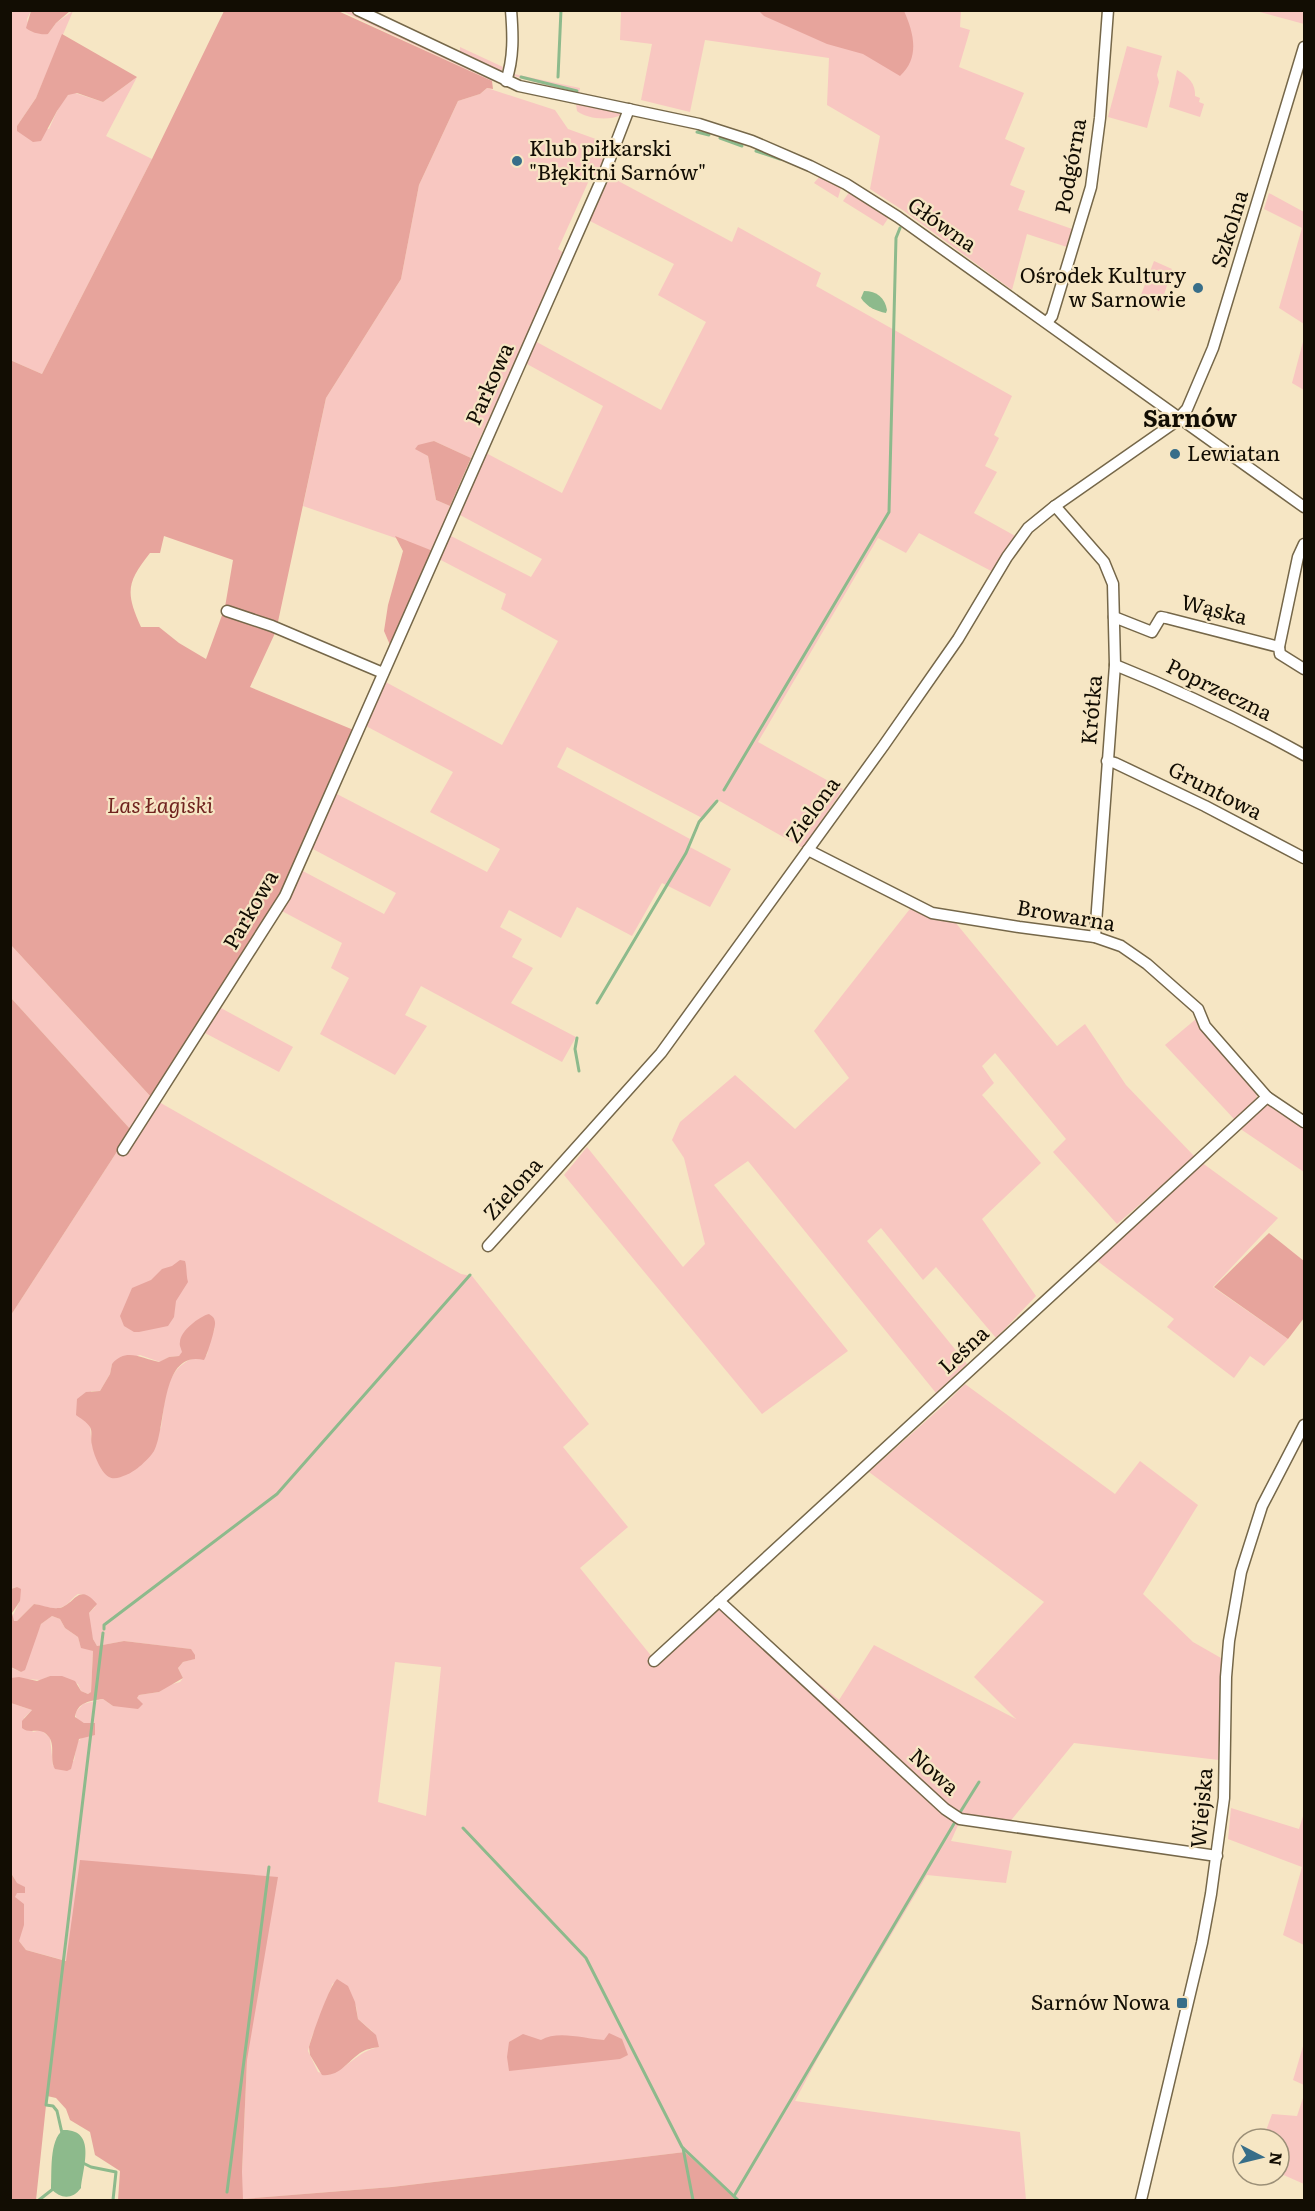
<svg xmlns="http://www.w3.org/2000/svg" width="1315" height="2211" viewBox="0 0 1315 2211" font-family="Literata,serif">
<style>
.green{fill:#f8c7c1;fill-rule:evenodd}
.forest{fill:#e7a49c;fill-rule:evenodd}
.water{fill:#8dba8c}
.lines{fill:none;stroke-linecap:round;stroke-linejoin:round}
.stream{stroke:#8dba8c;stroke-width:3}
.minor-casing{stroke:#756749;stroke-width:13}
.minor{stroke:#fff;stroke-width:10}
.poi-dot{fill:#386e89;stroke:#f6e6c4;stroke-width:2}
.labels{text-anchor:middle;stroke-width:4.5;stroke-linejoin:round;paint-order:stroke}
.poi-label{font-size:21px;fill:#120d03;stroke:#f6e6c4;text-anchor:start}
.street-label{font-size:21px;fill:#120d03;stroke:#f6e6c4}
.park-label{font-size:21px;font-style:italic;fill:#70231f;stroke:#f6e6c4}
.quarter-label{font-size:24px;font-weight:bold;fill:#120d03;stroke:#f6e6c4}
</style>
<rect width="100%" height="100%" fill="#f6e6c4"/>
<!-- green -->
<g class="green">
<path d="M 13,11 L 31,11 L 27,19 L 30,31 L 48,34 L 56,23 L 73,11 L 36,98 L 17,126 L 49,129 C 55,116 60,100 72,92 L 103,102 L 137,77 L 106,136 L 152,159 L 42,374 L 10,360 L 11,15 Z"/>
<polygon points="342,11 349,11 492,79 492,81"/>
<polygon points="621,11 961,11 960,27 970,30 959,67 1024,93 1005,139 1025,148 1010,185 1025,191 1018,210 1075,230 1070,248 1027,234 1012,290 904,211 870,189 880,136 827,105 829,58 705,40 690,112 641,100 652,44 620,40"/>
<polygon points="1256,11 1304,11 1304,24"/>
<polygon points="1127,46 1162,56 1157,75 1159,82 1147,128 1108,117"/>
<polygon points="460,47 503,67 501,73 460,54"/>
<path d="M 1177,70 C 1188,76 1196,84 1195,96 L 1200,98 L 1199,102 L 1204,104 L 1200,117 L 1169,107 Z"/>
<polygon points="514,74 580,88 579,95 514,76"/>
<polygon points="487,88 555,110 568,129 604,142 602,149 608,152 596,178 591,176 558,249 564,253 471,458 434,441 416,448 428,456 436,500 450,506 433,551 303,506 326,398 401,279 419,185 458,101 480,94"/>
<path d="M 576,104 L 620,112 L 621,115 C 609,121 587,119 577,111 Z"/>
<polygon points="609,176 732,242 738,227 821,273 816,286 1012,396 994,435 999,438 985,466 997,472 974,513 1017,537 993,572 919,533 906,553 878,538 758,742 843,789 803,848 716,799 704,819 567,747 557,767 690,839 688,846 731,869 710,907 662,883 632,936 577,907 561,938 509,910 500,927 522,939 512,957 533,968 511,1003 576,1037 562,1062 421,986 405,1015 427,1026 395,1075 320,1034 349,978 331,968 342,943 280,910 301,870 384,914 396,893 311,848 335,793 487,872 500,849 430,812 453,772 364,725 382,680 502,745 558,641 501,609 506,594 437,558 451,536 531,577 542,559 460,515 486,453 562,493 603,406 527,364 535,341 661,410 706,322 658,295 674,264 588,220"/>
<polygon points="820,176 841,188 838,198 814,183"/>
<polygon points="850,191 889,217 883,226 843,201"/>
<polygon points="1269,193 1304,212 1304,324 1279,308 1302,228 1264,209"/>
<polygon points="1154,261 1172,269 1159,311 1139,300"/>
<polygon points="1304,338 1304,390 1292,383"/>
<polygon points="913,905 955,922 1057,1046 1085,1024 1126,1085 1195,1157 1117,1224 1053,1152 1066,1139 995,1053 982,1066 994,1083 982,1095 1041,1163 982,1219 1036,1296 996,1338 936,1267 923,1280 881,1228 867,1241 967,1364 936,1393 748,1161 714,1185 848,1351 762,1414 564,1175 587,1147 683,1267 705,1244 684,1158 672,1140 680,1122 735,1075 795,1129 849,1078 814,1031"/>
<path d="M 11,945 L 152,1098 L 461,1274 L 472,1276 L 589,1424 L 563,1447 L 628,1527 L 580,1568 L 657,1663 L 725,1605 L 839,1700 L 874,1645 L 1016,1719 L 974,1677 L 1044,1602 L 869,1472 L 946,1403 L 965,1384 L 1115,1494 L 1140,1461 L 1198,1505 L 1143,1594 L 1193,1642 L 1221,1658 L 1222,1727 L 1219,1760 L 1074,1743 L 1004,1829 L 959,1823 L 951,1841 L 1012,1851 L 1006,1883 L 927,1875 L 820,2054 L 795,2101 L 1020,2132 L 1026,2200 L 737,2200 L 685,2152 L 392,2187 L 242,2199 L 242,2172 L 247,2060 L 67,1961 L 26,1950 L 19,1941 L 14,1898 C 19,1887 17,1882 11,1873 L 11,1703 L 32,1710 L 24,1718 L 33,1732 L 41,1730 L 50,1738 L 53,1766 L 74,1761 L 77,1742 L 83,1737 L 84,1723 L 77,1720 L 75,1713 L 83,1704 L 103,1699 L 113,1706 L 137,1698 L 139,1695 L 159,1692 L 169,1685 L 180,1682 L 183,1678 L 178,1668 L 183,1662 L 194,1659 L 190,1649 L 124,1641 L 97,1646 C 90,1637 90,1624 89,1613 L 95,1607 L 85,1595 L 78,1594 C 73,1597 70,1602 66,1605 C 56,1612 44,1606 34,1604 L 17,1621 L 14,1621 L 12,1617 L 20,1601 L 17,1587 L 10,1589 L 11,1315 L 131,1130 L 11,998 ZM 215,1328 L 210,1338 L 207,1355 C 202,1357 194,1358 189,1360 C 164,1373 165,1403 161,1428 L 102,1470 C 100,1461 93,1453 92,1444 C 89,1426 90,1409 91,1391 L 100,1391 L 110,1374 L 112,1364 L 140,1355 L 160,1362 L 169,1357 L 179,1356 ZM 395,1662 L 441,1667 L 426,1816 L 378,1802 ZM 333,1983 L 356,2006 L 358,2019 L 372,2031 L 379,2047 C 356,2052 350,2067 328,2075 L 318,2072 L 308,2051 L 311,2039 Z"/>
<polygon points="219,1007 293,1047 279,1072 205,1033"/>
<polygon points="1196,1019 1256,1090 1257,1100 1235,1120 1165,1045"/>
<polygon points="1268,1105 1275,1106 1304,1126 1304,1172 1239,1128 1262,1107"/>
<polygon points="1201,1162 1278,1218 1213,1287 1288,1339 1264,1366 1250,1356 1234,1378 1167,1327 1174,1319 1096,1260"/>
<polygon points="52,1616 60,1619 65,1628 78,1637 80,1644 93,1651 91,1692 88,1694 81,1691 78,1684 50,1676 41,1680 11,1678 10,1667 21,1672 41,1624"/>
<polygon points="1231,1808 1299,1829 1304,1813 1304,1945 1283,1935 1302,1867 1228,1839"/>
<polygon points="1304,2043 1304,2085 1293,2080"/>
<polygon points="1304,2095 1304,2184 1279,2173 1279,2139 1263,2139 1272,2114 1297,2116"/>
</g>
<!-- forest -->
<g class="forest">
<path d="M 31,11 L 31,10 L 70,11 L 56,23 L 48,34 C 41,35 32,33 26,28 Z"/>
<path d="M 224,11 L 338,11 L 492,81 L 493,89 L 487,88 L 480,94 L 458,101 L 419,185 L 401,279 L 326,398 L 276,631 L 250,687 L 356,731 L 284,893 L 152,1098 L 11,945 L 10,360 L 42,374 L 152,159 ZM 164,536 L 233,560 L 225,607 L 206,659 L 179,643 L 159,627 L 141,627 C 125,592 127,582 150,553 L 160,553 Z"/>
<path d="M 759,11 L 904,11 C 914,33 920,58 900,76 L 863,54 L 827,44 L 764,16 Z"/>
<polygon points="62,34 137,77 103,102 77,93 68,95 57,111 41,141 33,142 17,131 17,126 36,98"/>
<polygon points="434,441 471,458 450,506 436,500 428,456 415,449 418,445"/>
<polygon points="395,536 433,551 390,645 384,631 388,605 403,551"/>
<polygon points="11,998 131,1130 11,1315"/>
<polygon points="1269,1233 1304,1261 1304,1318 1288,1339 1214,1287"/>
<path d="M 180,1260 L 185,1261 C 187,1267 186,1275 188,1282 L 176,1301 L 174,1317 L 168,1326 L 139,1332 L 134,1332 L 124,1326 L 120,1316 L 132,1288 L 151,1280 L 162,1269 L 172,1266 Z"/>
<path d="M 209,1314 C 213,1317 214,1317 215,1322 C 216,1327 207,1356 204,1360 C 159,1349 167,1428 154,1451 C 149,1459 135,1472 126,1475 C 121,1477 114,1480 109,1477 C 101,1473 93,1453 92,1445 C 90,1439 93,1432 90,1427 C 87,1422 80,1418 76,1415 L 77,1399 L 86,1392 L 100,1391 L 110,1374 L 112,1364 C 126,1347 142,1359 159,1362 L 169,1357 L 179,1356 L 182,1352 C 181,1348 179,1345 180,1342 C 180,1331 200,1316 209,1314 Z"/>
<path d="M 17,1587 L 21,1589 L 20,1601 L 12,1613 L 14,1621 L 17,1621 L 34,1604 C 43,1605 50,1609 59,1608 C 75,1605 78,1581 97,1604 L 89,1613 L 93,1639 L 97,1646 L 124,1641 L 191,1649 L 195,1655 L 195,1659 L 183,1662 L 178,1668 L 183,1678 L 159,1692 L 139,1695 L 137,1698 L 143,1704 L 138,1709 L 113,1706 L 103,1699 C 90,1701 77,1702 75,1717 L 84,1723 L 95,1723 L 95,1735 L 79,1739 L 71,1769 L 67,1771 L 55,1769 C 49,1759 56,1744 48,1736 C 40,1726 30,1735 22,1728 L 22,1721 L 32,1710 L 11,1703 L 11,1678 L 19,1677 L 37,1681 L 50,1676 L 62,1676 L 75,1681 L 81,1691 L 88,1694 L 91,1692 L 93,1651 L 81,1648 L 78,1637 L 65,1628 L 60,1619 L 52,1616 L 41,1624 L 25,1670 L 21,1672 L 11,1667 L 11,1589 Z"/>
<polygon points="80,1860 278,1877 247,2060 242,2172 243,2199 392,2187 685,2152 737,2200 118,2200 120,2171 95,2155 90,2132 70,2120 66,2109 56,2098 47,2096 36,2200 11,2200 11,1873 17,1883 25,1887 25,1893 17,1893 15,1897 24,1904 24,1925 19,1941 26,1950 66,1961"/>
<path d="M 337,1979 L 348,1986 L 355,2002 L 358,2019 L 376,2035 L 379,2047 C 373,2048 366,2049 360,2053 C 347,2062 339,2077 322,2075 L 310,2055 L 309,2047 C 312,2035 330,1985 337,1979 Z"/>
<path d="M 609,2033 L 622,2039 L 628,2055 L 620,2059 L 509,2071 L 507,2057 L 509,2042 L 523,2034 L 541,2040 C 558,2030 585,2039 604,2040 Z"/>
</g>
<!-- water -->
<g class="water">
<path d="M 864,291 C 877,291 885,298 887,310 L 886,313 C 876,311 867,307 861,298 Z"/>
<path d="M 63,2130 C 97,2129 83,2167 81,2188 C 72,2200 61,2199 51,2189 C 52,2173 49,2140 63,2130 Z"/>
</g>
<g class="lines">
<!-- stream -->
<g class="stream">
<polyline points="521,77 577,91"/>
<polyline points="558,77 561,10"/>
<polyline points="697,132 709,135"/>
<polyline points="720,138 742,146"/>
<polyline points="756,151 780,159"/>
<polyline points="724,790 889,512 896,238 900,228"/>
<polyline points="597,1003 686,853 699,822 717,801"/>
<polyline points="577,1038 575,1049 579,1071"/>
<polyline points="104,1629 104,1625 277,1494 470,1275"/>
<polyline points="959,1814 979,1782"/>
<polyline points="463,1828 586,1958 682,2147 738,2200"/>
<polyline points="62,2133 57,2111 53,2106 46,2105 103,1633"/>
<polyline points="683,2148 693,2200"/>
<polyline points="83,2163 91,2167 116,2172 113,2200"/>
<polyline points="227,2192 269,1867"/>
<polyline points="734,2196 955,1822"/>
<polyline points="39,2200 53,2189"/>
</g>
<!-- minor casing -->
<g class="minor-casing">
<g id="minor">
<polyline points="358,10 519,86 699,124 752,141 810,166 846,184 898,217 1304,507"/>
<path d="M 506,81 C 514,58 513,34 511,10"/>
<polyline points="1047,322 1052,316 1091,187 1100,118 1108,10"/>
<polyline points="1055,506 1104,562 1113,584 1115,665 1095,937"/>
<polyline points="227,611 272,626 383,673"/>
<polyline points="1114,617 1152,632 1161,617 1166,618 1279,647 1280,654 1304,669"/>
<polyline points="1279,647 1298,557 1304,544"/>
<path d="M 1115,665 C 1180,691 1243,721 1304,755"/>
<polyline points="1107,761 1115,763 1205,806 1304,858"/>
<polyline points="808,850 932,913 1019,927 1095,937 1121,946 1147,964 1198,1009 1205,1026 1267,1097 1304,1122"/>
<polyline points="123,1150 285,896 604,174 629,109"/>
<polyline points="488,1246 661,1053 884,745 958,639 1007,557 1028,528 1055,506 1174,423 1187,409 1213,348 1304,47"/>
<polyline points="719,1601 945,1809 960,1819 1217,1856"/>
<polyline points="654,1661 1267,1097"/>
<polyline points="1141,2200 1202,1943 1211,1894 1224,1798 1226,1677 1229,1641 1241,1572 1262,1506 1304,1425"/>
</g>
</g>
<!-- minor -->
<use href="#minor" class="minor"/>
</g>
<!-- markers -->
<g class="poi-dot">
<circle cx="517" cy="161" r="6"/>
<circle cx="1198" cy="288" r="6"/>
<circle cx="1175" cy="454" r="6"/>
<rect x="1176" y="1997" width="12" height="12" rx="3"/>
</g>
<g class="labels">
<!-- poi labels -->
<g class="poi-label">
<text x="529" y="156">Klub piłkarski<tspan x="529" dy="24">"Błękitni Sarnów"</tspan></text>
<text x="1186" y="283" text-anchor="end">Ośrodek Kultury<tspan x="1186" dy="24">w Sarnowie</tspan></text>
<text x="1187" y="461">Lewiatan</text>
<text x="1170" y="2010" text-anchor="end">Sarnów Nowa</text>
</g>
<!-- street labels -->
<g class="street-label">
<text transform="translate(1071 166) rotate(-80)" y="7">Podgórna</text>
<text transform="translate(942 225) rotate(35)" y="7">Główna</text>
<text transform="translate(1230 229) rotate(-73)" y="7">Szkolna</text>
<text transform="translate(490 384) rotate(-66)" y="7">Parkowa</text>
<text transform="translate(1214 610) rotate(14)" y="7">Wąska</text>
<text transform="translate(1219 690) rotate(26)" y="7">Poprzeczna</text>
<text transform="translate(1092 710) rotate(-85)" y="7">Krótka</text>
<text transform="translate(1215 791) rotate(27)" y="7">Gruntowa</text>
<text transform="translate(813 810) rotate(-54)" y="7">Zielona</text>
<text transform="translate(251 910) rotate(-60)" y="7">Parkowa</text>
<text transform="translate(1066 916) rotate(10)" y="7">Browarna</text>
<text transform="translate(513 1189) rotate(-48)" y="7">Zielona</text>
<text transform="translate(964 1350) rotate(-43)" y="7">Leśna</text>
<text transform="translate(934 1772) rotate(42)" y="7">Nowa</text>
<text transform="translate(1202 1808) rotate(-85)" y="7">Wiejska</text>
</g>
<!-- park labels -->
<g class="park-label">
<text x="160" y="813">Las Łagiski</text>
</g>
<!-- quarter labels -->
<g class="quarter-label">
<text x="1190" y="427">Sarnów</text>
</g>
</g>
<!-- border -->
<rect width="1315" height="2211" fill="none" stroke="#120d03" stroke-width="24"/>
<!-- north arrow -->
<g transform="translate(1261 2157) rotate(97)"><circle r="28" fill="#f6e6c4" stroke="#9b8f77" stroke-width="1.5"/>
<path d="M0-4.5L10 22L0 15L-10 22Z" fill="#386e89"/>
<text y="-9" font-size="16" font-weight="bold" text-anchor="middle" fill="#120d03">N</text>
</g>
</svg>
